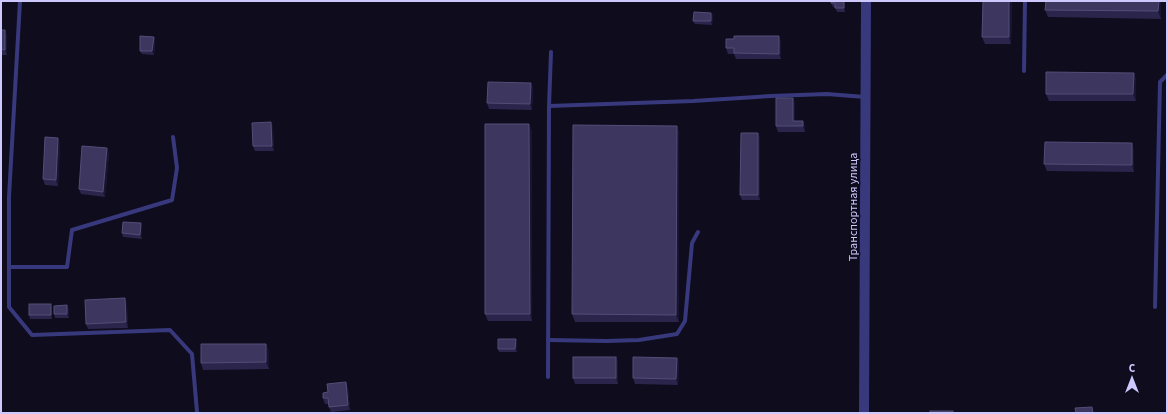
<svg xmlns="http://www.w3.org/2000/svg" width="1168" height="414" viewBox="0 0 1168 414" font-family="'Source Sans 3',sans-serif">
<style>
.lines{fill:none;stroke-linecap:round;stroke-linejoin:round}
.service{stroke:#38387c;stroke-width:4}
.tertiary{stroke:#38387c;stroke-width:10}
.wall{fill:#2b254b}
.shaded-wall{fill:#181431}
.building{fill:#3d375f;stroke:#534e78}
.labels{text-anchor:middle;stroke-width:3;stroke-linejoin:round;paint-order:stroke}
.street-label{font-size:12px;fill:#cdc9fe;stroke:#0e0c1d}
</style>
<rect width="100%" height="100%" fill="#0e0c1d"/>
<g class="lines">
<!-- service -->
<g class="service">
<polyline points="20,1 9,197 9,307 32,335 170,330 192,354 197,412"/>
<polyline points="551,52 549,106 693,101 771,96 827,94 865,97"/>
<polyline points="1024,71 1025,1"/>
<polyline points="9,267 67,267 72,230 172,200 177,168 173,137"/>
<polyline points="1155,307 1160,82 1167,75"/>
<polyline points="548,340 607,341 639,340 677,334 685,321 692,243 698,232"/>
<polyline points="548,377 549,106"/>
</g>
<!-- tertiary -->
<polyline class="tertiary" points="864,413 866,1"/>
</g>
<!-- wall -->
<g class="wall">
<polygon points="831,1 845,1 845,12 837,12 835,7 833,7 831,3"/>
<polygon points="983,1 1012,1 1011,44 985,44 982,37"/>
<polygon points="1046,1 1161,1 1161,19 1048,17 1045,10"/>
<polygon points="711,13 713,16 712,25 695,24 693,21"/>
<polygon points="1,30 5,30 7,36 7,55 1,55"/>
<polygon points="154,37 155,41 154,55 142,54 140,51"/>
<polygon points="781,42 781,59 736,59 734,54 728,54 726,48"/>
<polygon points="1134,73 1136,80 1136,101 1049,101 1046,94"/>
<polygon points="531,83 533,89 532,110 489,109 487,103"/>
<polygon points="793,98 795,104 795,121 805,126 805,132 778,132 776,126"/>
<polygon points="271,122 273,127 274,151 255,151 253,146"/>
<polygon points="677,126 679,133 679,322 575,322 572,314"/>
<polygon points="532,131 532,321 488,321 485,314"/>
<polygon points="758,133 760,139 760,200 742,200 740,195"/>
<polygon points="58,138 60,144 58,186 45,185 43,179"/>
<polygon points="1132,143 1134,150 1134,172 1047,171 1044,164"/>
<polygon points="107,148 109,153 105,197 81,194 79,189"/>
<polygon points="141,223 142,227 142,239 123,237 122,233"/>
<polygon points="127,304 128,328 88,329 86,324"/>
<polygon points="67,305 69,309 69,318 55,318 54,314"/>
<polygon points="52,308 52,319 30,319 29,315"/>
<polygon points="517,343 517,352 499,352 498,349"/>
<polygon points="266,344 269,351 269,369 203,370 201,363"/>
<polygon points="616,357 618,362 618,384 575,384 573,378"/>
<polygon points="677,358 679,363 678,385 635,384 633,378"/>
<polygon points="348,387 350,410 331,412 329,407 329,404 325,404 323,398 328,392"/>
</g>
<!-- shaded-wall -->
<g class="shaded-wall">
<polygon points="844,1 845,1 845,12 844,8"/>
<polygon points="1009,1 1012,1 1011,44 1009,37"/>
<polygon points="1159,1 1161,1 1161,19 1158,11"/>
<polygon points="711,13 713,16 712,25 711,21"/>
<polygon points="5,30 7,36 7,55 5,50"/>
<polygon points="779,36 781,42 781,59 779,54"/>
<polygon points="154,37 155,41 154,55 152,51"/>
<polygon points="1134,73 1136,80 1136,101 1133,94"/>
<polygon points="531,83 533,89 532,110 530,104"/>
<polygon points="793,98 795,104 795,126 793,121"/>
<polygon points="803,121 805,126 805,132 803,126"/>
<polygon points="271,122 273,127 274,151 272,146"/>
<polygon points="529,124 532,131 532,321 530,314"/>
<polygon points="677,126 679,133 679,322 676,315"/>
<polygon points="758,133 760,139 760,200 758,195"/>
<polygon points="58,138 60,144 58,186 56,180"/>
<polygon points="1132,143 1134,150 1134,172 1132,165"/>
<polygon points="107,148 109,153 105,197 103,192"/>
<polygon points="141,223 142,227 142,239 140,235"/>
<polygon points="125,298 127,304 128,328 126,322"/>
<polygon points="51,304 52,308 52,319 51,315"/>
<polygon points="67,305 69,309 69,318 67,314"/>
<polygon points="516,339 517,343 517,352 515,349"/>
<polygon points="266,344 269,351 269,369 266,362"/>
<polygon points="616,357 618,362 618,384 616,378"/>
<polygon points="677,358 679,363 678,385 676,379"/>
<polygon points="346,382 348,387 350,410 348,405"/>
</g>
<!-- building -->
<g class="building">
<polygon points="831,1 844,1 844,8 835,8 835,3 831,3"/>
<polygon points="983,1 1009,1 1009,37 982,37"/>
<polygon points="1046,1 1159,1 1158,11 1045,10"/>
<polygon points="694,12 711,13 711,21 693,21"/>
<polygon points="1,30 5,30 5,50 1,49"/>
<polygon points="140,36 154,37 152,51 140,51"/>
<polygon points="734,36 779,36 779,54 734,53 734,48 726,48 726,39 734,39"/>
<polygon points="1046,72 1134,73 1133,94 1046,94"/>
<polygon points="488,82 531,83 530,104 487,103"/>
<polygon points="776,98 793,98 793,121 803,121 803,126 776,126"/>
<polygon points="271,122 272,146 253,146 252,123"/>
<polygon points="485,124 529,124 530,314 485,314"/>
<polygon points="573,125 677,126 676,315 572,314"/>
<polygon points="741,133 758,133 758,195 740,195"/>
<polygon points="45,137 58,138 56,180 43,179"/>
<polygon points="1045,142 1132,143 1132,165 1044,164"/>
<polygon points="82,146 107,148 103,192 79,189"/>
<polygon points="123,222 141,223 140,235 122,233"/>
<polygon points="125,298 126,322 86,324 85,300"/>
<rect x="29" y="304" width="22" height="11"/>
<polygon points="67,305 67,314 54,314 54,306"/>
<polygon points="498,339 516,339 515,349 498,349"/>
<polygon points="201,344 266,344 266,362 201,363"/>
<rect x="573" y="357" width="43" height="21"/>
<polygon points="633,357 677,358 676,379 633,378"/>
<polygon points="346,382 348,405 329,407 328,398 323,398 323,393 328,392 327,384"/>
<polygon points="1092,407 1093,413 1076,413 1075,408"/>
<rect x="930" y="411" width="23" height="2"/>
</g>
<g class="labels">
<!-- street labels -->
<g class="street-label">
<text transform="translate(853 207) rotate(-90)" y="4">Транспортная улица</text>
</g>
</g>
<!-- border -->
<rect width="1168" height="414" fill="none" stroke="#cdc9fe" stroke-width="4"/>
<!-- north arrow -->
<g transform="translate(1132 378)" stroke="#0e0c1d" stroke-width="3" paint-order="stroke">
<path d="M0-3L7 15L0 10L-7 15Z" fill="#cdc9fe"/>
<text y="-6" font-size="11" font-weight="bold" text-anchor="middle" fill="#cdc9fe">С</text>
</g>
</svg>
